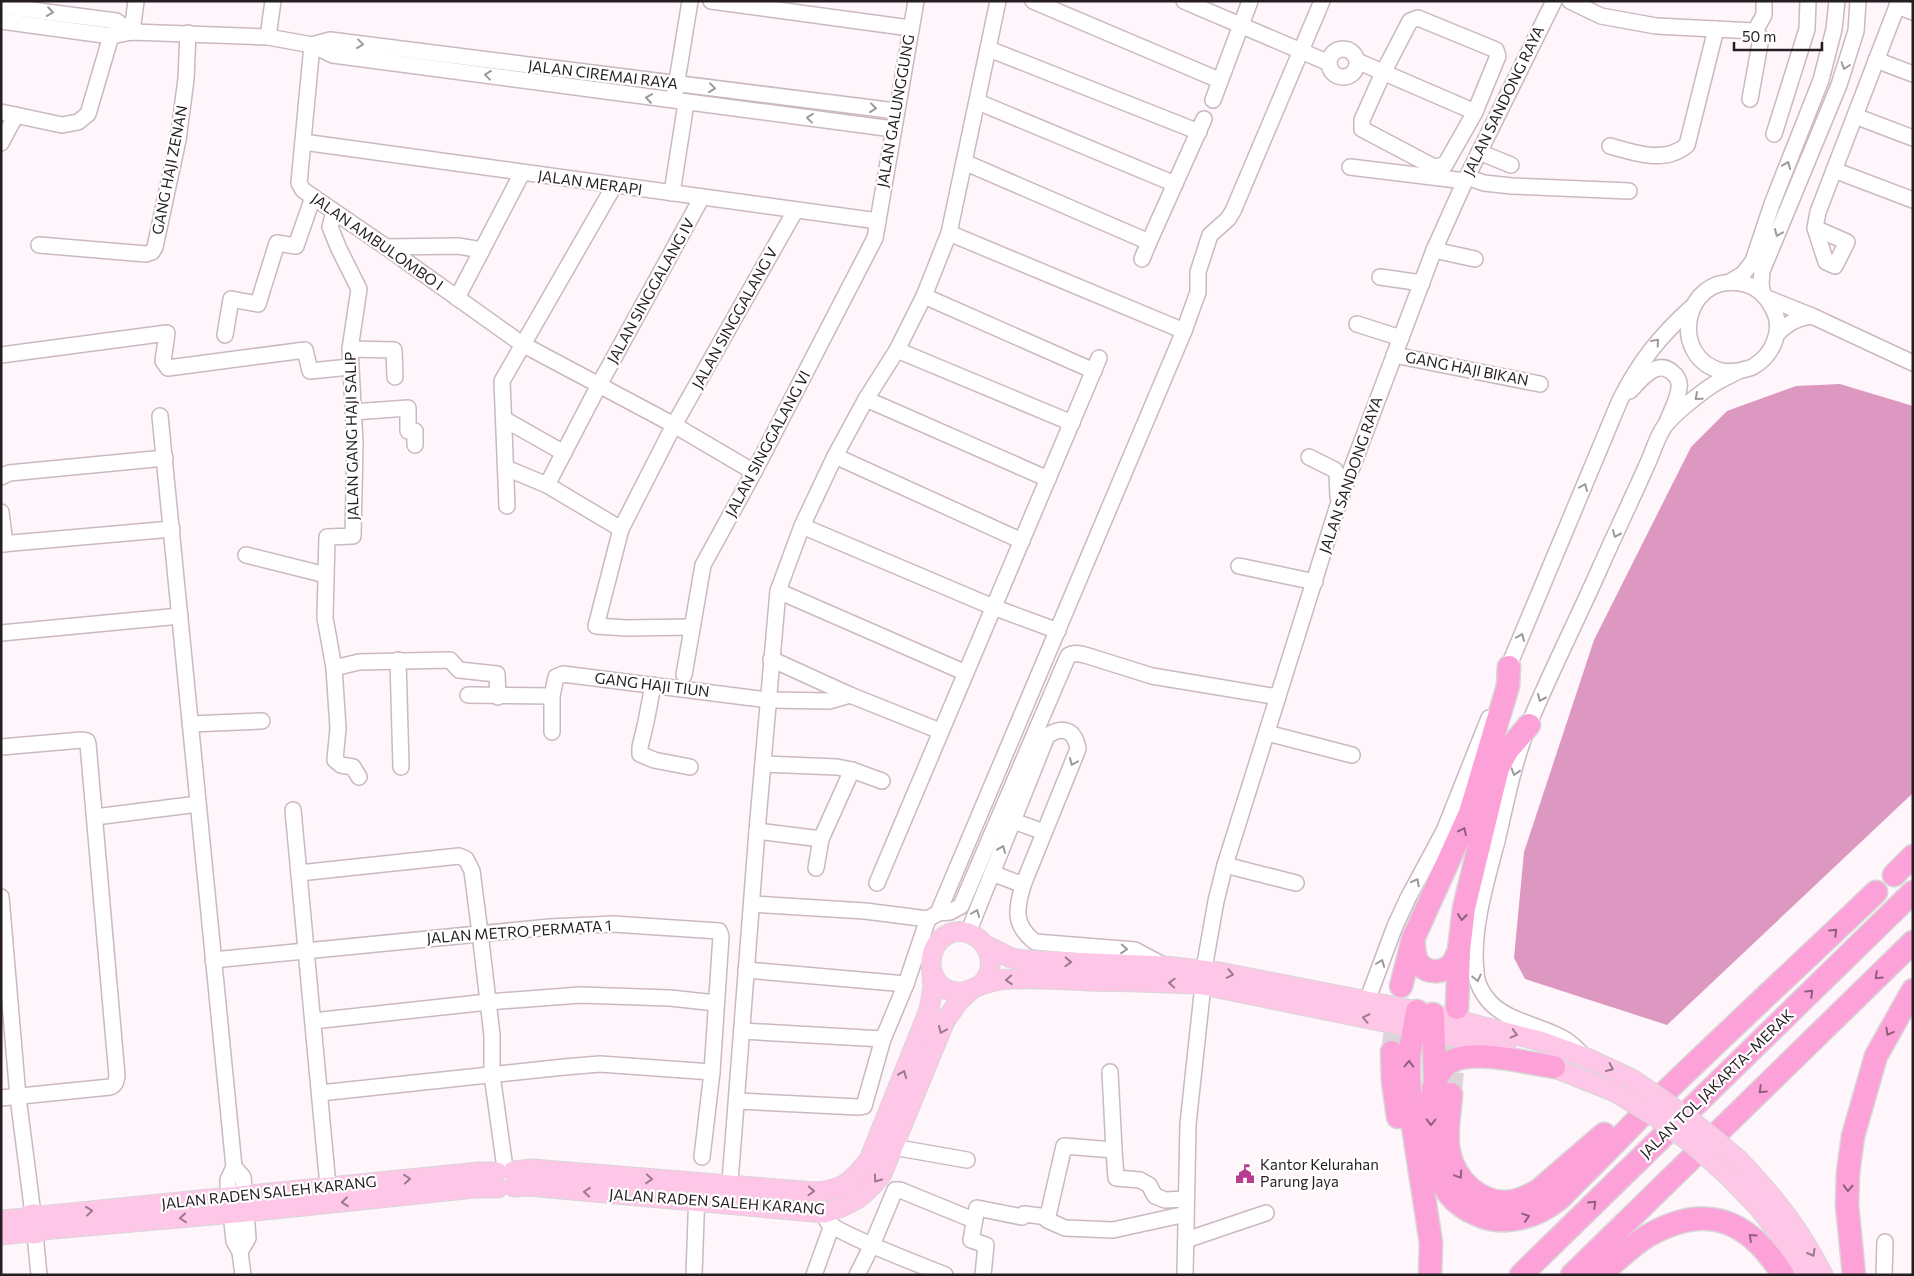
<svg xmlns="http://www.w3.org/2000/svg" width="1914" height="1276" viewBox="0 0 1914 1276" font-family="Commissioner,sans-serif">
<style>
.water{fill:#dc98c1}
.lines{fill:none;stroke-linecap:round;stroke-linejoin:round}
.highway-tunnel{stroke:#ddd5d9;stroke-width:22;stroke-dasharray:22 11;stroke-linecap:butt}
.minor-casing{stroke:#cbb8c2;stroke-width:18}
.major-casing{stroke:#d8d6d7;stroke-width:21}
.highway-casing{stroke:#d8d6d7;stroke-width:25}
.minor{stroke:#fff;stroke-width:15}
.major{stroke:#fec7e8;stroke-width:19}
.highway{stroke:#fda1d9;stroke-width:22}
.major-bridge-casing{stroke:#d8d6d7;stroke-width:21;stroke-linecap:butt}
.major-bridge{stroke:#fec7e8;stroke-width:19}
.oneway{stroke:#9c999b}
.oneway2{stroke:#905f7d}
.oneway3{stroke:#9c7a8e}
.labels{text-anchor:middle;stroke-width:4.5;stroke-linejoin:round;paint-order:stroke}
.street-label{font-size:15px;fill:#241d21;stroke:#fff}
.poi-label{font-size:15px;fill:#241d21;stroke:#fff;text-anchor:start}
</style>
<rect width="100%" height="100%" fill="#fef6fa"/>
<!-- water -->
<polygon class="water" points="1840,384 1913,406 1913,793 1667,1025 1525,979 1514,958 1524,852 1594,640 1691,447 1727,411 1796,386"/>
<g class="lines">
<!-- highway-tunnel -->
<g class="highway-tunnel">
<polyline points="1392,1052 1401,986"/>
<polyline points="1451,1094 1455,1044"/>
</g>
<!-- minor casing -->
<g class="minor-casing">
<g id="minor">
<polyline points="711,1 910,28"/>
<polyline points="1033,1 1219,80"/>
<polyline points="1184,1 1329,63"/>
<polyline points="1570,1 1601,16 1656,26 1755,31 1761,38 1750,99"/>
<polyline points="1,6 116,21 132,32"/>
<polyline points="1897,6 1913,12"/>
<polygon points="1418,18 1496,50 1498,56 1475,112 1445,165 1434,167 1362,129 1362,120 1383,73 1410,21"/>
<path d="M 1,21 L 111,36 L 132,32 L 268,37 L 312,45 L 333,55 C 520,79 706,105 893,129"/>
<polyline points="1755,31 1764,15 1764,1"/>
<polyline points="132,32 136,1"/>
<polyline points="268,37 273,1"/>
<polyline points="312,45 299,183 303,190 386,247 522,344 674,425 754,472"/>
<polyline points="312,45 330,40 896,111"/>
<polyline points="989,49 1199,132"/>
<circle cx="1343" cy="63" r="14"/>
<polyline points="1876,60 1913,74"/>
<polyline points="1357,61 1475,112"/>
<polyline points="675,93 690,1"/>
<polyline points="1213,100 1250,1"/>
<polyline points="978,102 1175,184"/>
<polyline points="1,112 62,125 78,122 88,114 111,36"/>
<polyline points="1855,116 1913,138"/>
<polyline points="1774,134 1807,29 1808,1"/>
<polyline points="303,142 878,221"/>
<polyline points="1,143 16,115"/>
<path d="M 1610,146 C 1635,153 1665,164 1687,145 L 1716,29"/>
<polyline points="1479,152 1511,165"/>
<polyline points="964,162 1149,242 1204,119"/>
<polyline points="1350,167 1465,181"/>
<polyline points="1834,170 1913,200"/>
<polyline points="1467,177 1484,183 1512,186 1629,191"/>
<polyline points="672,193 686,103"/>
<polyline points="334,212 330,227 339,249 359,289 350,349 355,443 353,536 327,537 325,618 334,668 338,728 335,760 341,765 353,767 359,777"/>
<polyline points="1815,228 1847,242 1835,266 1826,262 1815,228 1818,212 1899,1"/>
<polyline points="949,233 1184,331"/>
<polyline points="39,245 146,254 152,252 155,247 178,140 186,79 188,33"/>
<polyline points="386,247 458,246 482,250"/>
<polyline points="1434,250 1475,259"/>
<polyline points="1142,259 1149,242"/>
<polyline points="1380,277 1422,283"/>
<polyline points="1730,282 1743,274 1753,261 1772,204 1821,80 1834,29 1837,1"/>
<polyline points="1763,294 1761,284 1762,271 1839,85 1856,31 1858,1"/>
<polyline points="924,296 1094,371"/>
<polyline points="457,298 522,173"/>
<polyline points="1767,298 1812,316 1913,363"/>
<polyline points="1357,324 1401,338"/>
<path d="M 1777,334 C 1788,323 1797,318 1812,316"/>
<polyline points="225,335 231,299 258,304 277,243 296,246 313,197"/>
<polyline points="350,349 394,350 395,377"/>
<polyline points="897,350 1072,423"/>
<polyline points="1,355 167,333 163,361 168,368 305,350 310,371 350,367"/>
<polyline points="1394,355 1540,384"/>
<path d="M 1630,391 C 1641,379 1658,357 1674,374 C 1678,377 1680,384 1679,388 C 1678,400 1671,411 1667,422"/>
<polyline points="866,399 1048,479"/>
<polyline points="353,412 408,408 408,431 415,431 415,445"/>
<polyline points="160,416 234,1167 228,1180 228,1185 234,1241 240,1252 243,1275"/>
<polyline points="504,419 564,453"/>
<polyline points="835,456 1022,541"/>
<polyline points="1309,457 1335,470 1337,474 1338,497"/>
<polyline points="506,468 547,485 621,529"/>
<polyline points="1,477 9,473 165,458"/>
<polyline points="547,485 599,385 702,197"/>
<polyline points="507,506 502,381 614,186"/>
<polyline points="1,512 5,544"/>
<polyline points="802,526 993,607 1058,631"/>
<polyline points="1,544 172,529"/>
<polyline points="246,555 326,575"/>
<polyline points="1239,566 1315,582"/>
<polyline points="778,591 966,673"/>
<polyline points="691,627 627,628 596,626 621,529 674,425 795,211"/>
<polyline points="1,633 180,616"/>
<polyline points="771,659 850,695 940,731"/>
<polyline points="398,660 401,767"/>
<polyline points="334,668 359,662 450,660 459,670 497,674 498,697"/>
<polyline points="684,675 703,565 754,472 875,238 916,1"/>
<path d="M 1505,675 L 1620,400 C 1640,361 1659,337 1692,307"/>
<polyline points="653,685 646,722 640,747 640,754 654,760 690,767"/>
<polyline points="468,695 552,696"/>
<polyline points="190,724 262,721"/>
<polyline points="552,732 552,696 556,677 563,674 768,700 829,701 850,695"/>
<polyline points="1267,733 1352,755"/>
<path d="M 1,747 L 82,740 L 87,741 L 88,744 L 117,1076 C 116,1081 116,1085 110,1087 L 1,1098"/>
<polyline points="763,764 837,767 852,770 882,781"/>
<polyline points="293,810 328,1186"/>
<polyline points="95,817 198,804"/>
<polyline points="1013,821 1044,832"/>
<polyline points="757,831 821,839"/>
<polyline points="1225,865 1296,883"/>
<polyline points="816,868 821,839 852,770"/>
<polyline points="299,873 459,856 466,859 472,871 480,933 492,1035 492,1075 505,1168"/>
<polyline points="992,873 1023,885"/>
<polyline points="877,883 1099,358"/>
<polyline points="1,897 18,1097 33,1214"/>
<polyline points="752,904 865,911 928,919"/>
<polyline points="938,913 1184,331 1198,292 1198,272 1210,235 1228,219 1233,211 1322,1"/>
<path d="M 968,933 L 1047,736 C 1063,725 1075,730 1078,749 L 1023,885 C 1016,909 1013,925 1035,942 L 1135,950 L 1163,965"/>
<polyline points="213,960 550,927 613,924 719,931 721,936 712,1072 702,1157"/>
<polyline points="1204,969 1216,901 1225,865 1339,502 1434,250 1465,181 1554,1"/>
<polyline points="746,970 906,984"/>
<polyline points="1367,1001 1395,926 1408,898 1444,831 1489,718"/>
<polyline points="313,1021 488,1002 580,995 670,998 716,1003"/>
<polyline points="742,1031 883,1039"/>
<path d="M 1583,1055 C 1578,1050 1572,1044 1566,1040 C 1541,1024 1502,1022 1485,996 C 1480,989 1476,980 1476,971 C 1471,931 1487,879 1497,841 C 1506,802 1514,761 1529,724 C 1551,671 1577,620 1600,568 C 1615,534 1631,501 1646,467 C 1652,455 1656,439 1664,427 C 1673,414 1705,389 1719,381 C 1725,378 1732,374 1739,371 C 1744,369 1750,369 1754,366 C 1773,355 1784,329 1773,309 C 1766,295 1756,285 1740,283 C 1683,274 1668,358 1722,371 C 1727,372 1734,371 1739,371"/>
<polyline points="1110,1072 1114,1150 1064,1146 1047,1220 1065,1228 1113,1230 1186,1214"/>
<polyline points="320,1093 564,1067 600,1064 712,1072"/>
<path d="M 737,1101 L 858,1107 L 864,1106 L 883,1039 L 906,984 L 928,919 L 938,913 L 950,912 L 961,906 L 1068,656 C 1074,652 1080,654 1085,655 L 1152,676 L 1278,697"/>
<polyline points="893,1147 967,1160"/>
<polyline points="1114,1150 1116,1178 1140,1180 1149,1185 1155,1196 1165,1200 1186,1199"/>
<polyline points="234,1167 243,1177 246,1212 248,1238 240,1252"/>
<polyline points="729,1195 757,831 778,591 802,526 835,456 866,399 897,350 924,296 949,233 998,1"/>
<path d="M 824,1213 C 825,1214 826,1220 827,1221 C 835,1233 926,1267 945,1275"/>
<polyline points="35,1234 39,1275"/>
<polyline points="1186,1240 1266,1213"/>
<polyline points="694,1275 697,1191"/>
<polyline points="814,1275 832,1225"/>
<polyline points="857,1275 872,1245 895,1190 900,1190 971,1219"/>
<polyline points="983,1275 986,1245 971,1240 977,1208 1022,1217 1024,1214 1048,1217"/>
<polyline points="1185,1275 1188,1124 1203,985"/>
<polyline points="1884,1275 1885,1242"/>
</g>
</g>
<!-- major casing -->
<g class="major-casing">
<g id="major">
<polyline points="987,946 1011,958 1023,960 1164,966 1219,972 1433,1014 1540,1041 1587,1058 1632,1079"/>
<path d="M 981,985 C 984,981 988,977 989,972 C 998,945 964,918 941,939 C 924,955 929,988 955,992 C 966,994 974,987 984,984 C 993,981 1003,979 1013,979 C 1039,978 1064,980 1089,981 C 1127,982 1165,982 1203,985 L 1433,1032 L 1473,1041 L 1508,1053"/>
<polyline points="1542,1063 1615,1092"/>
<path d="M 1739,1160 C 1774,1197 1800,1229 1823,1275"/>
<path d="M 513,1171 L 532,1169 L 815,1192 C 844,1190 851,1182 869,1160 L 929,1010 L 933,988 L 932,973"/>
<polyline points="1727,1175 1759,1208 1787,1244 1803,1275"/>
<path d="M 514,1187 L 528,1186 L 824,1213 C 852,1205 864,1197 882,1174 L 945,1021 L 959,1001 L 970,991"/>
<circle cx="34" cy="1224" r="10"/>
<polyline points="41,1216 479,1172 497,1172"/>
<polyline points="1,1220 27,1218"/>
<polyline points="42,1230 246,1212 475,1188 498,1188"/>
<polyline points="1,1235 28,1232"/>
</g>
</g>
<!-- highway casing -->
<g class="highway-casing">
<g id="highway">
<polyline points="1894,875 1913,856"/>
<path d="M 1413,939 C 1414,947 1414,959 1420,965 C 1429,974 1444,973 1452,964 C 1455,961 1457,955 1459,950"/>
<polyline points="1401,986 1413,939 1470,813 1508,686 1509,667"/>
<polyline points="1457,1008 1459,950 1464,908 1498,768 1507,751 1529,725"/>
<polyline points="1417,1011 1409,1056 1409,1077 1411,1113 1431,1243 1430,1275"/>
<polyline points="1433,1014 1435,1081"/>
<polyline points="1392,1052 1393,1082 1398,1117"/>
<path d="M 1554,1067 C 1528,1063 1481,1051 1457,1059 C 1431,1067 1431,1100 1431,1122 C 1431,1159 1437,1198 1476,1214 C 1486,1219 1496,1221 1507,1220 C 1527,1219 1544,1211 1559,1199 C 1569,1190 1578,1179 1588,1170 C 1611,1147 1634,1123 1657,1100 C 1729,1030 1803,962 1876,892"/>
<path d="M 1451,1094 C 1450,1112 1445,1134 1449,1152 C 1455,1181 1482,1207 1514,1201 C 1523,1199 1531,1195 1539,1190 L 1604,1134"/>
<polyline points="1521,1275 1913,892"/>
<polyline points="1572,1275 1913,942"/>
<path d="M 1600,1275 C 1615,1262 1634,1243 1651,1234 C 1709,1202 1750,1222 1783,1275"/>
<polyline points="1854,1275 1847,1205 1848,1173 1853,1136 1876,1056 1913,990"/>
</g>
</g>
<!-- minor -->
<use href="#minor" class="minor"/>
<!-- major -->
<use href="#major" class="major"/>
<!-- highway -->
<use href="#highway" class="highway"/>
<!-- major-bridge casing -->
<g class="major-bridge-casing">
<g id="major-bridge">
<path d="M 1632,1079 C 1670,1104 1705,1130 1739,1160"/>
<polyline points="1615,1092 1656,1117 1691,1143 1727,1175"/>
</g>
</g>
<!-- major-bridge -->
<use href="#major-bridge" class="major-bridge"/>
</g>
<!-- one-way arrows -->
<defs><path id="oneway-chevron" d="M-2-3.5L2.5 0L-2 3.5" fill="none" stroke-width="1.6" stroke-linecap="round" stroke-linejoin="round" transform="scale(1.25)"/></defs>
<g class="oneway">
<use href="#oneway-chevron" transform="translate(50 12) rotate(8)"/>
<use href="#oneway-chevron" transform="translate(360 44) rotate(7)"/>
<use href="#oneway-chevron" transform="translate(1845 66) rotate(108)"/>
<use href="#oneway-chevron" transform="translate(488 75) rotate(-173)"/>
<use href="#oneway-chevron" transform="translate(712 88) rotate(7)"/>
<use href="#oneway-chevron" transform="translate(649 98) rotate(-172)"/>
<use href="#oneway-chevron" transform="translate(873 108) rotate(7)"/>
<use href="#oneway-chevron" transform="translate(810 118) rotate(-173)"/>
<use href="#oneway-chevron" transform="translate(1787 165) rotate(-68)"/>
<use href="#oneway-chevron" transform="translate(1778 233) rotate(113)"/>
<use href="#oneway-chevron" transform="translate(1656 342) rotate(-49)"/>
<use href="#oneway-chevron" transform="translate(1698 397) rotate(139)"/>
<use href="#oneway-chevron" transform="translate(1584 487) rotate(-67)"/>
<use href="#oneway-chevron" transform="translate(1616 534) rotate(114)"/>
<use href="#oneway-chevron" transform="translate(1521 637) rotate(-67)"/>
<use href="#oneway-chevron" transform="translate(1541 698) rotate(114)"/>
<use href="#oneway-chevron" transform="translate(1073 762) rotate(113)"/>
<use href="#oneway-chevron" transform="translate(1515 772) rotate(107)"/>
<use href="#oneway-chevron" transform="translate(1002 849) rotate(-68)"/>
<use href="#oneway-chevron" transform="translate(1416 882) rotate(-62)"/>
<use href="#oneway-chevron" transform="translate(976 913) rotate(-68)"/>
<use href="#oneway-chevron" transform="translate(1124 949) rotate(4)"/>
<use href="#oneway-chevron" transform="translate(1381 963) rotate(-69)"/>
<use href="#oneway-chevron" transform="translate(1477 978) rotate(77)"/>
</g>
<g class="oneway2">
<use href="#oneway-chevron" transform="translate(1463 831) rotate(-65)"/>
<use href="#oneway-chevron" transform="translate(1462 917) rotate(97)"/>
<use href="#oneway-chevron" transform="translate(1834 932) rotate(-44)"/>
<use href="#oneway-chevron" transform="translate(1878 976) rotate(136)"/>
<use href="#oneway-chevron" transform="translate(1810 993) rotate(-44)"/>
<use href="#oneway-chevron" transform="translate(1889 1032) rotate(119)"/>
<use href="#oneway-chevron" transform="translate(1409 1064) rotate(-88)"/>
<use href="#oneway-chevron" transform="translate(1762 1090) rotate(136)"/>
<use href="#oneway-chevron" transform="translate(1431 1122) rotate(91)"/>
<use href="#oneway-chevron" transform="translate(1459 1175) rotate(56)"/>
<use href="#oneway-chevron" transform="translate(1848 1188) rotate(92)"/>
<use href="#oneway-chevron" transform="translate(1593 1204) rotate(-44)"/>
<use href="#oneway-chevron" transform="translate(1526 1217) rotate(-18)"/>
<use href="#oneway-chevron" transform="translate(1752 1237) rotate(-138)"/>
</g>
<g class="oneway3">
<use href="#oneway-chevron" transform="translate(1068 962) rotate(2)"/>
<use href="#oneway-chevron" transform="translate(1230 974) rotate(11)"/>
<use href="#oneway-chevron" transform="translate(1009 980) rotate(176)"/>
<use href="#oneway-chevron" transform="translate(1172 983) rotate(-177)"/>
<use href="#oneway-chevron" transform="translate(1366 1018) rotate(-168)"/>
<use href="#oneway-chevron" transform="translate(942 1030) rotate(113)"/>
<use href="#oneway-chevron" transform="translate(1514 1034) rotate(15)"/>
<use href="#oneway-chevron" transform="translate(1610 1068) rotate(25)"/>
<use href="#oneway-chevron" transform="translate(903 1074) rotate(-68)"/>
<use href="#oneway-chevron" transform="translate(407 1179) rotate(-5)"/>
<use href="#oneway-chevron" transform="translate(649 1179) rotate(5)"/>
<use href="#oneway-chevron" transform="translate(877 1179) rotate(126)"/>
<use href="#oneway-chevron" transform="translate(811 1191) rotate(2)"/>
<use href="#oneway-chevron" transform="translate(587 1192) rotate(-175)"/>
<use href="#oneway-chevron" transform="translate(345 1202) rotate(174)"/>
<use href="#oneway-chevron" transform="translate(89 1211) rotate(-6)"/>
<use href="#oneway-chevron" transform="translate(183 1218) rotate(175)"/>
<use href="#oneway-chevron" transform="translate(1812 1253) rotate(60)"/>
</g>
<!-- icons -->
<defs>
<g id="civic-bare" transform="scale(1.5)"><path d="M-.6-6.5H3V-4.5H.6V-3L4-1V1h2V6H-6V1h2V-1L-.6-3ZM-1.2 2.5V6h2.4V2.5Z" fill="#b73c8f" stroke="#fff" stroke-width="2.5" paint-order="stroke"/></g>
</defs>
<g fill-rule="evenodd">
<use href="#civic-bare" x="1245" y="1174"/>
</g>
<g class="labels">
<!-- street labels -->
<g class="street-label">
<text transform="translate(603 75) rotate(7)" y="5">JALAN CIREMAI RAYA</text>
<text transform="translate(1504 101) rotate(-64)" y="5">JALAN SANDONG RAYA</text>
<text transform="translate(896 111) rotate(-80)" y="5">JALAN GALUNGGUNG</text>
<text transform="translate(170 170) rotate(-79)" y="5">GANG HAJI ZENAN</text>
<text transform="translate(590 183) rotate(8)" y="5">JALAN MERAPI</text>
<text transform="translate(377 242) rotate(35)" y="5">JALAN AMBULOMBO I</text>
<text transform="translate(651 291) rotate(-61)" y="5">JALAN SINGGALANG IV</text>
<text transform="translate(735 318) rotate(-61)" y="5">JALAN SINGGALANG V</text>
<text transform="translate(1467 369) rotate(11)" y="5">GANG HAJI BIKAN</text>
<text transform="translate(352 436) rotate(-91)" y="5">JALAN GANG HAJI SALIP</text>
<text transform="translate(768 444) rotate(-62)" y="5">JALAN SINGGALANG VI</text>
<text transform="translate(1351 475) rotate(-71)" y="5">JALAN SANDONG RAYA</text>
<text transform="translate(652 685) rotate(7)" y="5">GANG HAJI TIUN</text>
<text transform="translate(519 932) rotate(-4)" y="5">JALAN METRO PERMATA 1</text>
<text transform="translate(1717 1084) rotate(-44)" y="5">JALAN TOL JAKARTA–MERAK</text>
<text transform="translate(269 1193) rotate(-6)" y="5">JALAN RADEN SALEH KARANG</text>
<text transform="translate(717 1202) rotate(4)" y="5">JALAN RADEN SALEH KARANG</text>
</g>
<!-- poi labels -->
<g class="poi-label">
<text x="1260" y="1170">Kantor Kelurahan<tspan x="1260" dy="17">Parung Jaya</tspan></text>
</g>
</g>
<!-- border -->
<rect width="1914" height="1276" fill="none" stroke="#241d21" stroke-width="5"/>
<!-- scale -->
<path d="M1734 42v8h88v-8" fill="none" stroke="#241d21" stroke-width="2.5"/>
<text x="1742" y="42" font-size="15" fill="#241d21" stroke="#ffffff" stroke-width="4" paint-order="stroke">50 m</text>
</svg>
